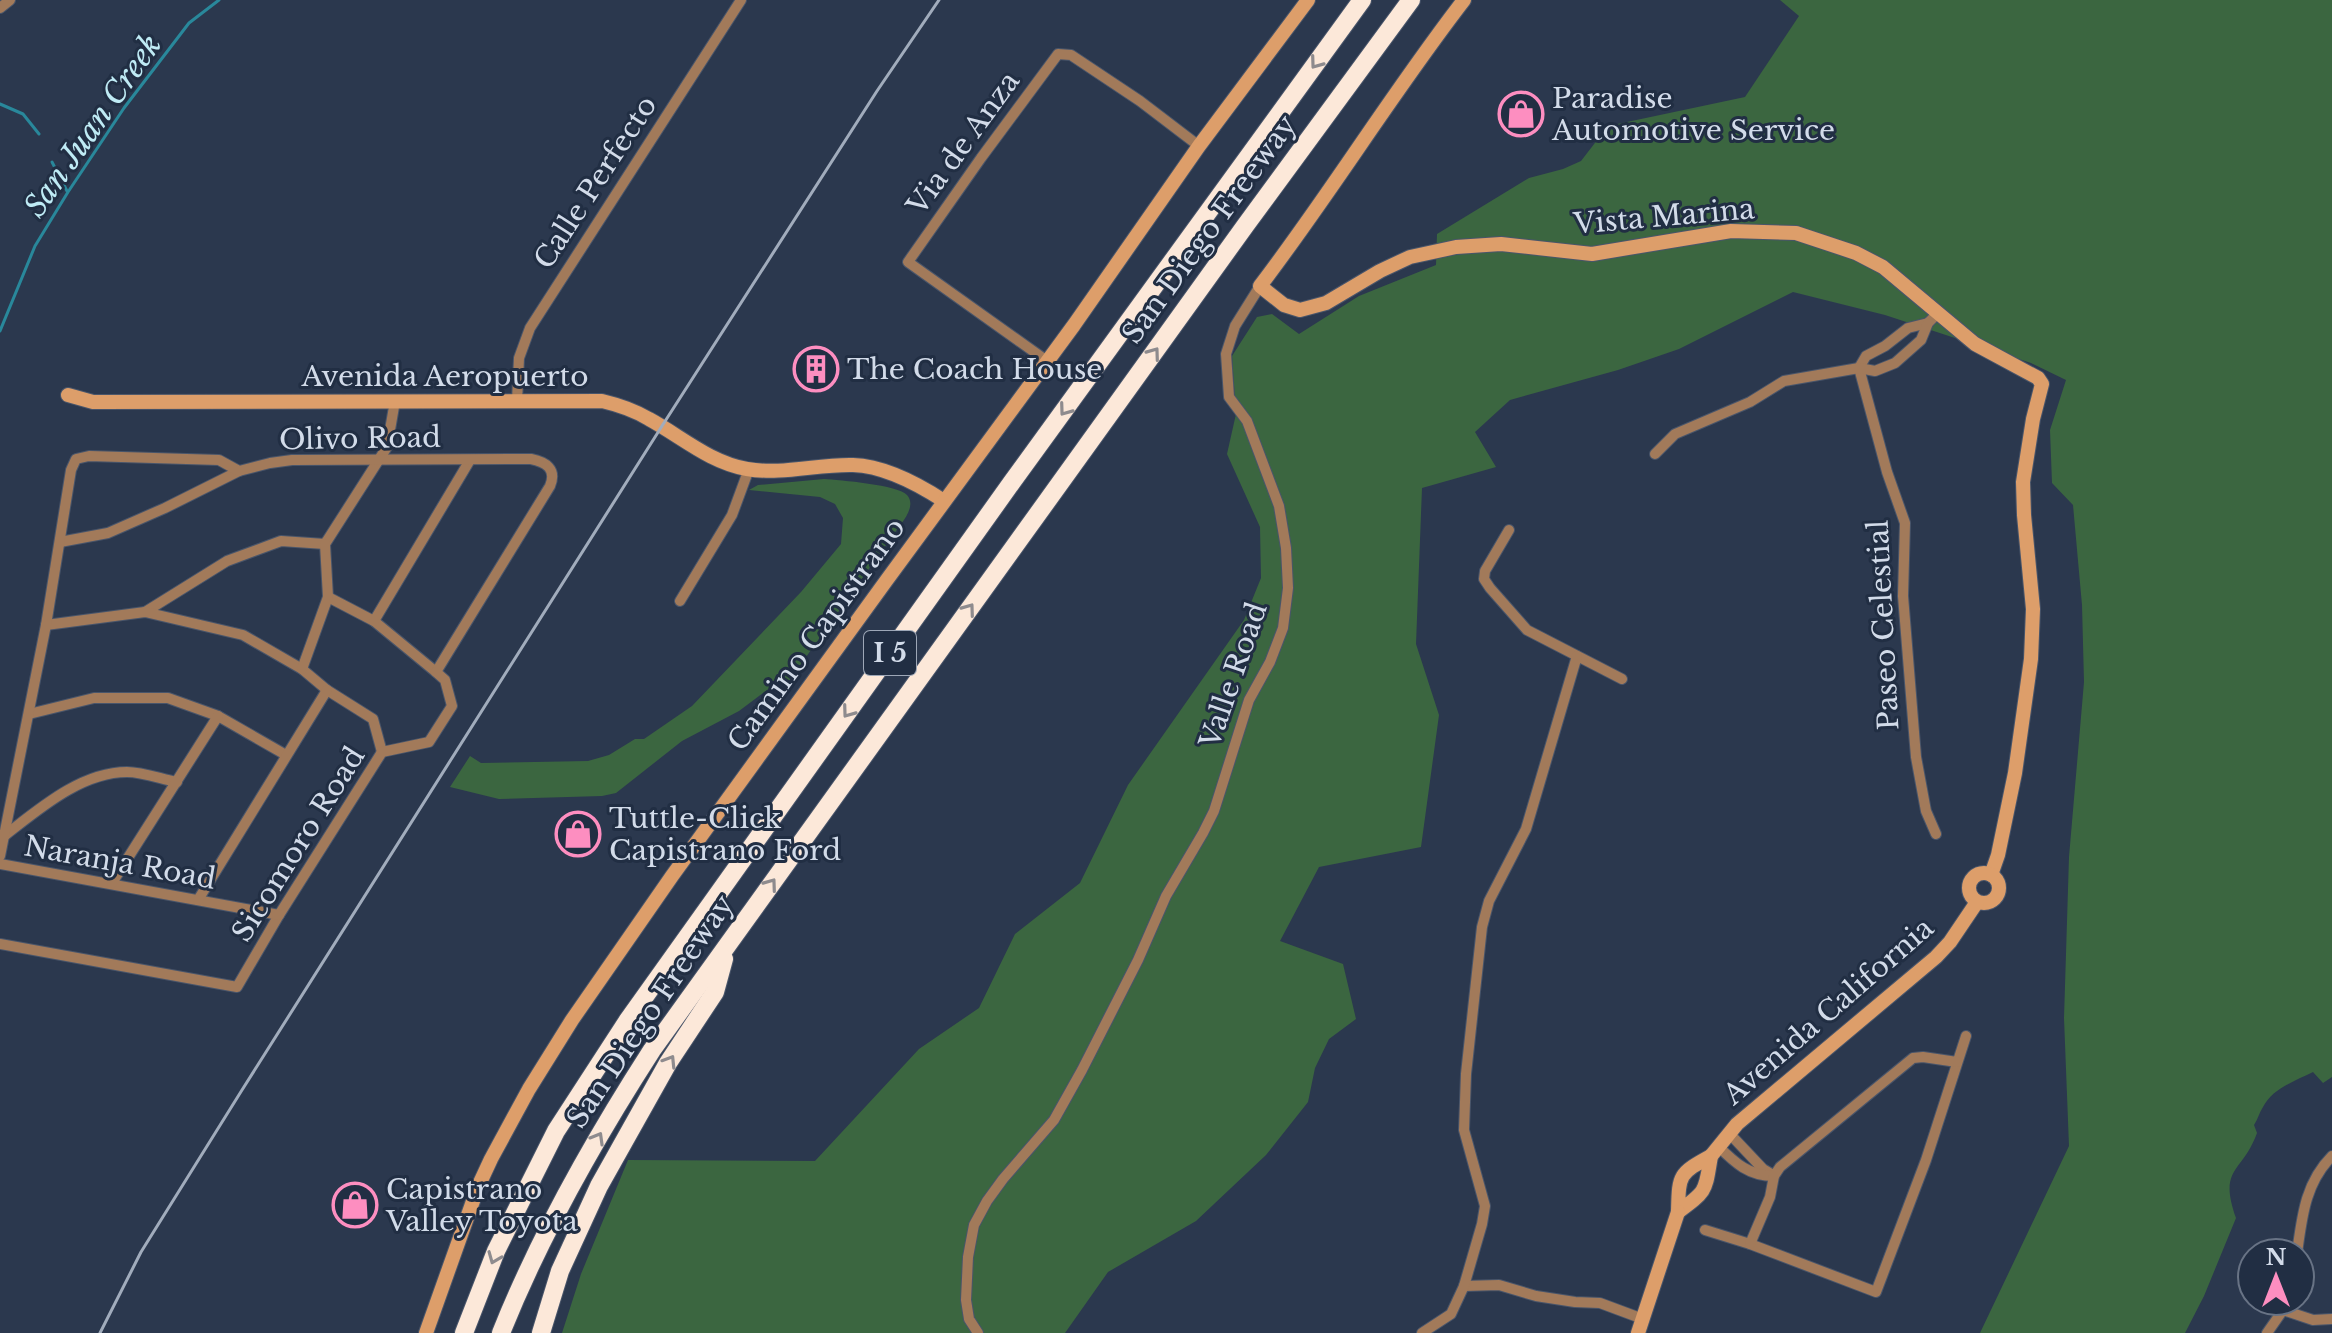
<svg xmlns="http://www.w3.org/2000/svg" width="2332" height="1333" viewBox="0 0 2332 1333" font-family="'Libre Baskerville',serif">
<style>
.green{fill:#3b6640}
.lines{fill:none;stroke-linecap:round;stroke-linejoin:round}
.stream{stroke:#29889b;stroke-width:3}
.street-casing{stroke:#49556a;stroke-width:12}
.secondary-casing{stroke:#49556a;stroke-width:16}
.highway-casing{stroke:#49556a;stroke-width:20}
.street{stroke:#a27a5a;stroke-width:10}
.secondary{stroke:#dd9e6a;stroke-width:14}
.highway{stroke:#fce8d9;stroke-width:18}
.rail{stroke:#a1acbc;stroke-width:3}
.oneway{stroke:#8e8b8e}
.labels{text-anchor:middle;stroke-width:6;stroke-linejoin:round;paint-order:stroke}
.shield{fill:#212e43;stroke:#9da7b7;stroke-width:2}
.shield-label{font-size:26px;font-weight:bold;fill:#d2dbe9}
.poi-label{font-size:28px;fill:#d2dbe9;stroke:#212e43;text-anchor:start}
.street-label{font-size:28px;fill:#d2dbe9;stroke:#212e43}
.water-label{font-size:30px;font-style:italic;fill:#bfebf5;stroke:#212e43}
</style>
<rect width="100%" height="100%" fill="#2b384e"/>
<!-- green -->
<g class="green">
<path d="M 1780,0 L 2332,0 L 2332,1077 L 2323,1083 L 2313,1072 C 2295,1081 2273,1088 2263,1107 C 2259,1113 2258,1119 2254,1125 L 2257,1133 C 2242,1174 2218,1167 2236,1218 L 2204,1296 L 2185,1333 L 1980,1333 L 2069,1146 L 2064,1018 L 2069,857 L 2084,682 L 2082,605 L 2073,505 L 2052,483 L 2050,430 L 2066,380 L 2031,363 L 1885,315 L 1793,292 L 1679,349 L 1618,370 L 1510,400 L 1475,432 L 1496,467 L 1422,488 L 1416,644 L 1439,715 L 1421,847 L 1319,867 L 1280,941 L 1343,964 L 1356,1019 L 1329,1039 L 1315,1068 L 1308,1102 L 1266,1155 L 1196,1221 L 1108,1272 L 1065,1333 L 562,1333 L 581,1274 L 628,1160 L 815,1161 L 919,1049 L 979,1008 L 1015,934 L 1080,883 L 1128,785 L 1244,620 L 1261,578 L 1260,527 L 1227,454 L 1236,414 L 1232,356 L 1257,317 L 1272,314 L 1299,334 L 1359,296 L 1436,265 L 1437,234 L 1529,178 L 1563,169 L 1581,161 L 1608,126 L 1745,97 L 1799,16 Z"/>
<path d="M 824,479 C 839,480 899,485 907,495 C 915,504 907,516 901,524 L 786,685 L 779,681 L 739,711 L 682,741 L 616,793 L 602,796 L 499,799 L 450,787 L 470,756 L 481,763 L 588,761 L 609,755 L 635,739 L 644,739 L 692,706 L 801,592 L 841,544 L 843,518 L 835,504 L 820,497 L 749,490 L 758,485 Z"/>
</g>
<g class="lines">
<!-- stream -->
<g class="stream">
<polyline points="0,104 23,114 39,134"/>
<polyline points="52,162 67,191"/>
<polyline points="0,331 35,246 68,192 124,108 189,23 219,0"/>
</g>
<!-- street casing -->
<g class="street-casing">
<g id="street">
<polyline points="0,8 10,0"/>
<polyline points="1047,361 908,262 981,158 1058,54 1071,55 1140,101 1199,146"/>
<polyline points="1859,368 1887,472 1905,523 1903,596 1916,757 1926,811 1936,834"/>
<polyline points="1859,368 1866,356 1885,346 1908,328 1928,323"/>
<polyline points="517,401 519,358 530,328 741,0"/>
<polyline points="1655,454 1675,434 1750,402 1784,381 1859,368 1875,371 1895,363 1921,340 1928,323 1938,313"/>
<polyline points="1509,530 1485,571 1484,579 1490,588 1527,630 1622,679"/>
<polyline points="60,542 108,533 165,508 239,471"/>
<polyline points="328,597 374,621 436,672"/>
<polyline points="680,601 732,515 749,469"/>
<polyline points="145,612 227,561 281,541 325,544 387,447 395,401"/>
<polyline points="374,621 470,460"/>
<polyline points="46,625 145,612 243,635 302,669 327,690 373,719 382,752"/>
<polyline points="302,669 328,597 325,544"/>
<polyline points="29,714 94,698 168,698 218,716 286,755"/>
<path d="M 4,836 C 39,809 81,772 127,772 C 143,772 161,779 177,782"/>
<path d="M 0,856 L 46,625 L 71,470 L 76,459 L 89,456 L 219,460 L 239,471 L 270,463 L 292,460 L 531,459 C 546,462 557,469 550,486 L 436,672 L 445,680 L 452,706 L 429,742 L 382,752 L 279,915 L 237,987 L 0,944"/>
<polyline points="0,864 279,915"/>
<polyline points="112,883 218,716"/>
<polyline points="198,900 327,690"/>
<polyline points="1729,1133 1763,1169 1773,1175"/>
<path d="M 1718,1146 C 1735,1163 1749,1176 1774,1176"/>
<polyline points="1705,1230 1750,1244 1876,1292 1926,1160 1966,1036"/>
<polyline points="1750,1244 1770,1197 1774,1176 1780,1167 1913,1058 1923,1057 1957,1062"/>
<path d="M 2297,1253 C 2302,1217 2305,1183 2332,1156"/>
<polyline points="1464,1286 1499,1285 1536,1296 1575,1302 1600,1303 1643,1319"/>
<polyline points="2283,1310 2313,1320 2332,1319"/>
<polyline points="978,1333 969,1319 966,1300 968,1257 974,1225 987,1201 1003,1179 1054,1120 1082,1070 1138,960 1166,896 1203,833 1214,811 1249,700 1270,662 1283,628 1288,588 1286,548 1279,506 1247,421 1229,397 1226,354 1235,326 1260,286"/>
<polyline points="1422,1333 1451,1314 1464,1286 1482,1224 1485,1206 1464,1130 1466,1074 1482,927 1489,901 1526,829 1577,656"/>
<polyline points="2267,1333 2283,1310 2286,1301"/>
</g>
</g>
<!-- secondary casing -->
<g class="secondary-casing">
<g id="secondary">
<path d="M 1464,0 C 1392,93 1331,193 1260,286 L 1284,305 L 1300,310 L 1326,303 L 1380,271 L 1410,257 L 1456,247 L 1501,244 L 1592,254 L 1731,231 L 1796,233 L 1856,253 L 1883,267 L 1975,344 L 2038,378 L 2042,384 L 2033,419 L 2023,482 L 2024,515 L 2033,609 L 2031,659 L 2015,773 L 1998,855 L 1991,875"/>
<path d="M 68,395 L 93,402 L 602,401 C 619,405 634,410 649,419 C 682,437 709,462 747,469 C 782,475 818,464 853,465 C 885,466 918,484 944,501"/>
<circle cx="1984" cy="888" r="15"/>
<polyline points="1711,1156 1737,1124 1936,957 1950,942 1977,902"/>
<path d="M 1711,1156 C 1705,1191 1708,1190 1678,1212 C 1679,1175 1678,1174 1711,1156 Z"/>
<polyline points="426,1333 478,1187 491,1159 529,1089 572,1020 672,876 886,581 1074,325 1199,146 1308,0"/>
<polyline points="1638,1333 1678,1212"/>
</g>
</g>
<!-- highway casing -->
<g class="highway-casing">
<g id="highway">
<polyline points="464,1333 496,1251 556,1131 628,1020 1012,482 1362,0"/>
<path d="M 501,1333 C 541,1233 594,1140 652,1050 L 1245,226 L 1411,0"/>
<polyline points="541,1333 560,1271 599,1186 668,1063 715,992 724,959"/>
</g>
</g>
<!-- street -->
<use href="#street" class="street"/>
<!-- secondary -->
<use href="#secondary" class="secondary"/>
<!-- highway -->
<use href="#highway" class="highway"/>
<!-- rail -->
<polyline class="rail" points="100,1333 141,1252 242,1090 662,426 877,91 939,0"/>
</g>
<!-- one-way arrows -->
<defs><path id="oneway-chevron" d="M-2-3.5L2.5 0L-2 3.5" fill="none" stroke-width="1.6" stroke-linecap="round" stroke-linejoin="round" transform="scale(2)"/></defs>
<g class="oneway">
<use href="#oneway-chevron" transform="translate(1316 63) rotate(126)"/>
<use href="#oneway-chevron" transform="translate(1154 353) rotate(-54)"/>
<use href="#oneway-chevron" transform="translate(1065 410) rotate(126)"/>
<use href="#oneway-chevron" transform="translate(969 609) rotate(-54)"/>
<use href="#oneway-chevron" transform="translate(848 712) rotate(126)"/>
<use href="#oneway-chevron" transform="translate(771 884) rotate(-54)"/>
<use href="#oneway-chevron" transform="translate(670 1061) rotate(-58)"/>
<use href="#oneway-chevron" transform="translate(598 1138) rotate(-60)"/>
<use href="#oneway-chevron" transform="translate(494 1258) rotate(112)"/>
</g>
<!-- icons -->
<defs>
<g id="shop-ring" transform="scale(2.3)"><circle r="9.5" fill="#212e43" stroke="#fd8ec0" stroke-width="1.5"/><path d="M-5-2.5h2.3a2.7 3.5 0 0 1 5.4 0H5L5.5 6h-11ZM-1.5-2.5h3a1.5 2.3 0 0 0-3 0Z" fill="#fd8ec0"/></g>
<g id="building-ring" transform="scale(2.3)"><circle r="9.5" fill="#212e43" stroke="#fd8ec0" stroke-width="1.5"/><path d="M-4-6H4V6H1V3H-1V6H-4ZM-2.5-4.3h1.7v1.8h-1.7ZM.8-4.3h1.7v1.8H.8ZM-2.5-1h1.7V.8h-1.7ZM.8-1h1.7V.8H.8Z" fill="#fd8ec0"/></g>
</defs>
<g fill-rule="evenodd">
<use href="#shop-ring" x="1521" y="114"/>
<use href="#building-ring" x="816" y="369"/>
<use href="#shop-ring" x="578" y="834"/>
<use href="#shop-ring" x="355" y="1205"/>
</g>
<g class="labels">
<!-- shield labels -->
<rect class="shield" x="864" y="631" width="52" height="44" rx="6"/>
<g class="shield-label">
<text x="890" y="662">I 5</text>
</g>
<!-- poi labels -->
<g class="poi-label">
<text x="1552" y="108">Paradise<tspan x="1552" dy="32">Automotive Service</tspan></text>
<text x="847" y="379">The Coach House</text>
<text x="609" y="828">Tuttle-Click<tspan x="609" dy="32">Capistrano Ford</tspan></text>
<text x="386" y="1199">Capistrano<tspan x="386" dy="32">Valley Toyota</tspan></text>
</g>
<!-- street labels -->
<g class="street-label">
<text transform="translate(963 143) rotate(-54)" y="10">Via de Anza</text>
<text transform="translate(595 182) rotate(-57)" y="10">Calle Perfecto</text>
<text transform="translate(1664 216) rotate(-5)" y="10">Vista Marina</text>
<text transform="translate(1209 229) rotate(-54)" y="10">San Diego Freeway</text>
<text x="445" y="386">Avenida Aeropuerto</text>
<text transform="translate(360 438) rotate(-1)" y="10">Olivo Road</text>
<text transform="translate(1883 625) rotate(-93)" y="10">Paseo Celestial</text>
<text transform="translate(816 634) rotate(-54)" y="10">Camino Capistrano</text>
<text transform="translate(1233 675) rotate(-71)" y="10">Valle Road</text>
<text transform="translate(298 844) rotate(-58)" y="10">Sicomoro Road</text>
<text transform="translate(120 862) rotate(10)" y="10">Naranja Road</text>
<text transform="translate(650 1011) rotate(-56)" y="10">San Diego Freeway</text>
<text transform="translate(1828 1011) rotate(-41)" y="10">Avenida California</text>
</g>
<!-- water labels -->
<g class="water-label">
<text transform="translate(93 126) rotate(-55)" y="10">San Juan Creek</text>
</g>
</g>
<!-- north arrow -->
<g transform="translate(2276 1277)"><circle r="38" fill="#212e43" stroke="#687385" stroke-width="2"/>
<path d="M0-6L14 30L0 20L-14 30Z" fill="#fd8ec0"/>
<text y="-12" font-size="22" font-weight="bold" text-anchor="middle" fill="#d2dbe9">N</text>
</g>
</svg>
